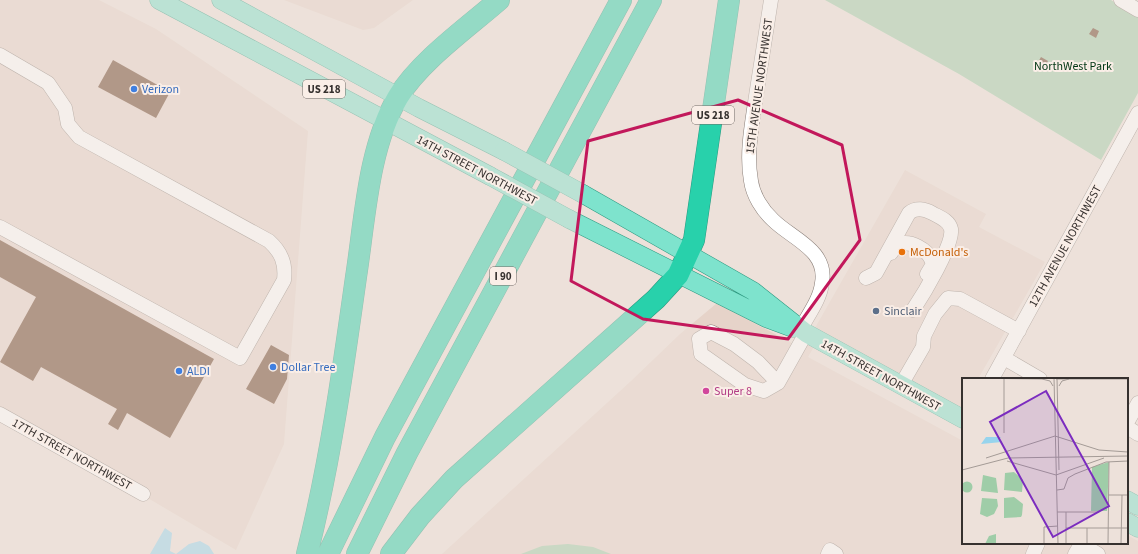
<svg xmlns="http://www.w3.org/2000/svg" width="1138" height="554" font-family="'Source Sans 3',sans-serif">
	<rect width="100%" height="100%" fill="#ede1da"/>
	<path fill="#e6d3c9" d="M0,0H99L156,29L308,131L284,444L236,550L0,411Z
		M284,0H413L374,28L363,30Z
		M905,170L986,214L979,227L1045,262L978,379H963V404L961,408L822,333L808,357L963,441V543H1127V535L1138,541V554H442L631,381L680,334L717,303L803,349Z"/>
	<path fill="#9fcda8" d="M825,0H1111L1138,17V93L1101,160L959,74Z
		M568,544L593,547L611,554H521L542,546Z"/>
	<path fill="#97d4ed" d="M165,528L172,533L170,551L176,554L189,544L200,541L209,546L214,554H150Z"/>
	<path fill="#693e24" d="M1093,28L1099,31L1096,38L1089,34Z
		M1041,57L1048,61L1044,68L1037,64Z
		M113,60L170,92L156,118L98,87Z
		M0,240L214,359L170,438L127,413L118,430L108,424L117,409L41,367L33,381L0,362L36,297L0,277Z
		M271,345L289,355L287,379L274,404L246,389Z"/>
	<g fill="none" stroke-linecap="round" stroke-linejoin="round">
		<defs>
			<path id="minor" d="M771,0C766,32 761,64 756,96C752,124 746,153 751,181C753,195 762,210 773,220C792,239 828,250 822,283C820,300 808,315 800,330
				M1121,0L1138,10
				M0,55L48,83L65,108L68,124L79,137L269,241C281,252 286,263 284,280L240,358L0,227
				M891,253L896,245C910,239 929,249 933,264L927,274
				M866,278L876,273L909,213C916,207 925,209 932,213C939,217 949,220 951,229C954,244 923,295 913,310
				M1004,358L1040,379
				M992,379L1138,113
				M778,383L758,362L734,344L711,332L699,339L701,354L745,385L764,391L778,383L806,333
				M901,385L923,347L924,336L935,314L948,298L960,299L1019,331
				M0,414L143,494
				M1127,423L1138,403
				M1127,427L1138,434
				M828,554L830,550L836,554
				M1033,554L1038,543
				M1075,554L1081,544L1098,554"/>
			<path id="major" d="M159,0L490,176
				M221,0L419,108L504,151
				M583,194L753,291L806,333L963,419
				M569,219L766,318L793,328
				M1127,500L1138,506
				M1127,522L1138,528"/>
			<path id="highway" d="M307,554C330,463 343,370 356,277C365,219 368,148 398,97C420,61 467,28 499,0
				M328,554L385,437L621,0
				M357,554L407,453L651,0
				M391,554L420,516L454,479L656,299L678,275L694,240L729,0"/>
		</defs>
		<use href="#minor" stroke="#887d77" stroke-width="15"/>
		<use href="#major" stroke="#2d9980" stroke-width="19"/>
		<use href="#highway" stroke="#2d9980" stroke-width="22"/>
		<use href="#minor" stroke="#fff" stroke-width="14"/>
		<use href="#major" stroke="#7ee3cd" stroke-width="18"/>
		<use href="#highway" stroke="#28d1ab" stroke-width="21"/>
		<defs>
			<path id="major-bridge" d="M504,151L583,194
				M490,176L569,219"/>
		</defs>
		<use href="#major-bridge" stroke="#2d9980" stroke-width="19" stroke-linecap="butt"/>
		<use href="#major-bridge" stroke="#7ee3cd" stroke-width="18"/>
	</g>
	<path d="M0 0H1138V554H0ZM738,100L842,145L860,240L788,339L643,319L571,281L588,141Z" fill="#ede1da" fill-opacity=".55" fill-rule="evenodd"/>
	<path fill="none" stroke="#c2185b" stroke-width="3" stroke-linejoin="round" d="M738,100L842,145L860,240L788,339L643,319L571,281L588,141Z"/>
	<g fill="#3f7fe0" stroke="#faeee7" stroke-width="1.5">
		<circle cx="134" cy="89" r="4"/>
		<circle cx="273" cy="367" r="4"/>
		<circle cx="179" cy="371" r="4"/>
	</g>
	<circle fill="#e8710a" stroke="#faeee7" stroke-width="1.5" cx="902" cy="252" r="4"/>
	<circle fill="#5c6f8a" stroke="#faeee7" stroke-width="1.5" cx="876" cy="311" r="4"/>
	<circle fill="#d1479c" stroke="#faeee7" stroke-width="1.5" cx="706" cy="391" r="4"/>
	<g text-anchor="middle" stroke-width="4" stroke-linejoin="round" paint-order="stroke">
		<g fill="#faeee7" stroke="#716a66" stroke-width="1">
			<rect x="303" y="80" width="42" height="18" rx="3"/>
			<rect x="692" y="106" width="42" height="18" rx="3"/>
			<rect x="490" y="267" width="26" height="18" rx="3"/>
		</g>
		<g font-size="11" font-weight="bold" fill="#36312f">
			<text x="324" y="93">US 218</text>
			<text x="713" y="119">US 218</text>
			<text x="503" y="280">I 90</text>
		</g>
		<g font-size="12" fill="#003613" stroke="#faeee7">
			<text x="1073" y="70">NorthWest Park</text>
		</g>
		<g font-size="12" fill="#36312f" stroke="#faeee7">
			<text transform="translate(759 86) rotate(-82)" y="4">15TH AVENUE NORTHWEST</text>
			<text transform="translate(477 170) rotate(28)" y="4">14TH STREET NORTHWEST</text>
			<text transform="translate(1065 246) rotate(-61)" y="4">12TH AVENUE NORTHWEST</text>
			<text transform="translate(881 375) rotate(29)" y="4">14TH STREET NORTHWEST</text>
			<text transform="translate(72 454) rotate(29)" y="4">17TH STREET NORTHWEST</text>
		</g>
		<g font-size="12" fill="#366cbe" stroke="#faeee7" text-anchor="start">
			<text x="142" y="93">Verizon</text>
			<text x="281" y="371">Dollar Tree</text>
			<text x="187" y="375">ALDI</text>
		</g>
		<g font-size="12" fill="#c56008" stroke="#faeee7" text-anchor="start">
			<text x="910" y="256">McDonald's</text>
		</g>
		<g font-size="12" fill="#4e5e75" stroke="#faeee7" text-anchor="start">
			<text x="884" y="315">Sinclair</text>
		</g>
		<g font-size="12" fill="#b23c85" stroke="#faeee7" text-anchor="start">
			<text x="714" y="395">Super 8</text>
		</g>
	</g>
	<g transform="translate(962 378)">
		<rect width="166" height="166" fill="#ede1da"/>
		<path d="M147,84L145,133H129L130,89ZM52,94L61,102L60,114L42,112L43,95ZM21,97L34,100L36,115L19,113ZM-0.5 109a5.5 5.5 0 1 1 11 0a5.5 5.5 0 1 1-11 0ZM52,119L61,126L60,137L59,139L42,140V120ZM20,120L35,121L36,128L32,136L25,139L18,136ZM34,156V166H23L27,158Z" fill="#9fcda8"/>
		<path d="M24,59H39L37,61L40,64L19,66Z" fill="#97d4ed"/>
		<path fill="none" stroke="#a49b96" stroke-width="1" d="M0,0L80,1M42,0V55M92,0L96,166M95,0L97,92M80,1L88,3L91,8M94,1H166M97,8L100,3L107,1M24,80L93,58L137,72L166,74M45,83L94,97L142,80M0,92L46,80L166,78M95,112L102,111L106,100L113,96L144,84L166,83M146,117H166M95,134H137M104,134V166M104,150H166M82,166V149L96,148M125,166V150M146,166L147,84M159,166L160,117"/>
		<path fill="#7b2cbf" fill-opacity="0.15" stroke="#7b2cbf" stroke-width="2" d="M84,13L147,128L91,159L28,44Z"/>
		<rect width="166" height="166" fill="none" stroke="#36312f" stroke-width="2"/>
	</g>
</svg>
